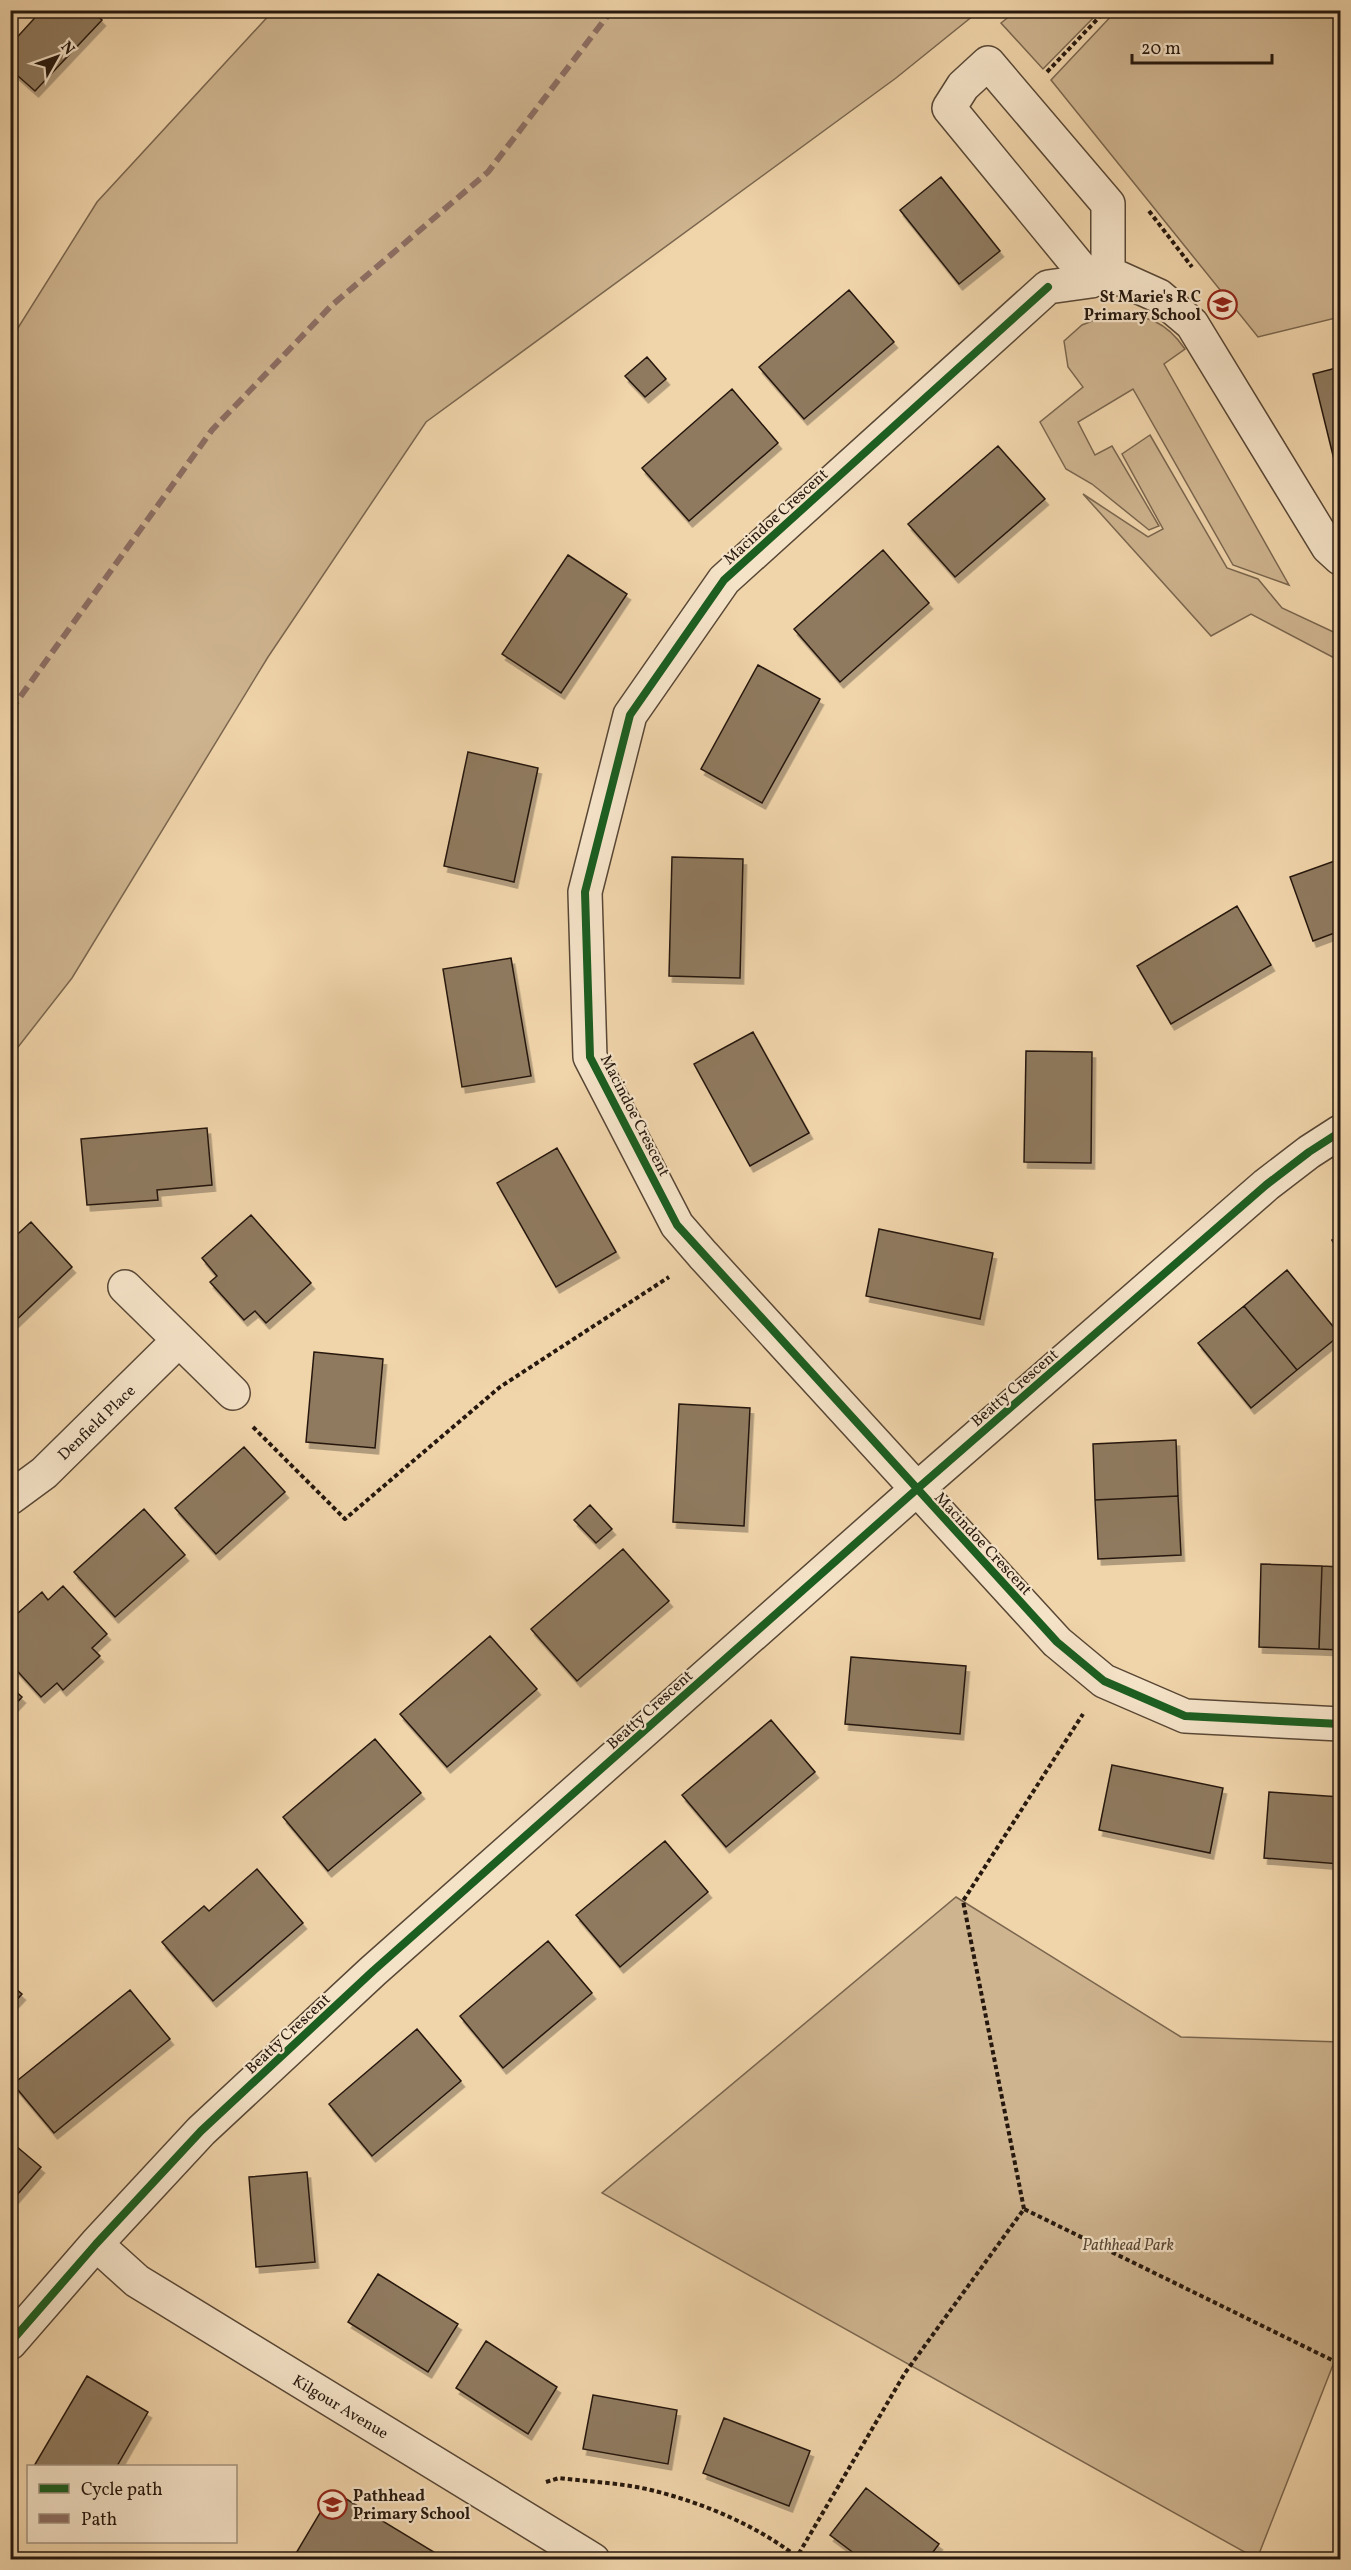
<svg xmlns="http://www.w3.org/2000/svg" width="1351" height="2570" font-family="Vollkorn,serif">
	<defs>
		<filter id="shadow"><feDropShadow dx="3.5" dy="6" stdDeviation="0" flood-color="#0004"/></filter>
	</defs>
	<rect width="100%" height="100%" fill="#f0d4aa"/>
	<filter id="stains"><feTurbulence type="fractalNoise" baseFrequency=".00333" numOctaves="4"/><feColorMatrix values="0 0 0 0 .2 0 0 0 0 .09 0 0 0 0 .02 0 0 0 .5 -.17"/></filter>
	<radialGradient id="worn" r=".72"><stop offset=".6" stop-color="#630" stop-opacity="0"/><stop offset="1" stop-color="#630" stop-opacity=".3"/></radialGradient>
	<path fill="#ceb48f" stroke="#7a664e" stroke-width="1.5" d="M273,11H979L896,78L426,422L268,657L72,978L11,1056V339L97,202Z
		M1016,11V10L1100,11L1043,69L1001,23Z
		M1116,11H1340V317L1258,337L1051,80Z
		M1115,312C1148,317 1165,320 1185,349L1164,364L1289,585L1233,565L1133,389L1078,422L1095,455L1112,446L1159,526L1149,530L1092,484L1066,469L1040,422L1083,387L1068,367L1064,341L1082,325Z
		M1150,435L1227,568L1258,579L1282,608L1340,635V661L1251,614L1211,636L1083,494L1148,537L1163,529L1122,454Z
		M956,1897L1181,2037L1340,2042V2347L1257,2559L602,2193Z"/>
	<path fill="#8f7a5f" stroke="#26180e" stroke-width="1.5" filter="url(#shadow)" d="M42,10H92L102,20L35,91L10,69V45Z
		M941,177L1000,251L959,284L900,210Z
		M849,290L894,342L804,419L759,367Z
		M647,357L666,379L645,397L625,376Z
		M1340,367V484L1313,374Z
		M732,389L778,443L689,521L642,468Z
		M998,446L1045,499L955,577L908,524Z
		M883,550L929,603L840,682L794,629Z
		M568,555L627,594L561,693L502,654Z
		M758,665L820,699L762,803L701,769Z
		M468,752L538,768L514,882L444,866Z
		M672,857L743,859L740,978L669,976Z
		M1340,859V931L1313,941L1290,877Z
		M1237,906L1271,965L1171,1024L1137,966Z
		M511,958L531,1076L462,1087L443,969Z
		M753,1032L809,1133L750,1166L694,1064Z
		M1026,1051L1092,1052L1091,1163L1024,1162Z
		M207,1128L212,1185L157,1190L158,1200L87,1205L81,1139Z
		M557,1148L616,1252L556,1287L497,1183Z
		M251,1215L311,1283L266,1323L255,1311L244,1320L210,1282L217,1276L202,1258Z
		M31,1222L72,1267L10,1326V1241Z
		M879,1229L993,1253L980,1319L866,1296Z
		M1340,1235V1256L1332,1240Z
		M1287,1270L1340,1335L1297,1370L1244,1306Z
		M1244,1306L1297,1370L1251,1408L1198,1343Z
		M314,1352L383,1359L375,1448L306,1442Z
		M679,1404L750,1408L744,1526L673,1522Z
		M1176,1440L1178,1496L1095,1500L1093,1444Z
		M244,1447L285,1492L216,1554L175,1508Z
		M1178,1496L1181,1555L1098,1559L1095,1500Z
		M590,1505L612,1529L596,1543L574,1520Z
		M144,1509L185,1555L115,1617L74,1572Z
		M623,1549L669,1601L577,1681L531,1629Z
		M1261,1564L1322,1566L1319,1649L1259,1647Z
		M1322,1566L1340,1567V1650L1319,1649Z
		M63,1586L107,1634L92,1648L100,1656L63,1690L57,1683L41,1697L10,1663V1620L42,1592L48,1600Z
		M490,1636L537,1689L447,1767L400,1714Z
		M851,1657L966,1666L960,1734L845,1724Z
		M10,1686L22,1697L10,1710Z
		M771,1720L815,1772L726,1847L682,1795Z
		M375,1739L421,1793L328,1871L283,1817Z
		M1112,1765L1223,1788L1210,1853L1099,1830Z
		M1269,1792L1340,1797V1864L1264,1858Z
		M665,1841L708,1892L620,1967L576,1915Z
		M257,1869L303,1923L213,2001L162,1942L204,1906L209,1911Z
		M548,1941L592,1993L503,2068L460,2016Z
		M10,1984L22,1994L10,2007Z
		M130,1990L170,2039L54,2133L13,2084Z
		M417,2029L461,2081L372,2156L329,2104Z
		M10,2141L41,2167L10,2203Z
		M307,2172L315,2262L256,2267L249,2177Z
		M378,2274L458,2324L428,2372L348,2322Z
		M486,2341L557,2387L528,2434L456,2388Z
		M87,2376L148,2412L117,2466H34Z
		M593,2395L677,2410L668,2464L583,2449Z
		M724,2418L810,2451L789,2506L703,2473Z
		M866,2488L939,2544L927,2560H863L830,2535Z
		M333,2491L447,2560H292Z"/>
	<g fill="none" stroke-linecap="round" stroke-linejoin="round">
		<defs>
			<path id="minor" d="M1091,281L949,108L963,86L988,63L1108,204V273
				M1340,558L1328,547L1192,324L1159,296L1108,273L1091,281L1048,287L724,580L630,715L585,892L590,1057L677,1225L703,1255L1057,1642L1104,1681L1185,1716L1340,1724
				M125,1287L233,1393
				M10,1498L44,1473L178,1341
				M96,2244L137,2281L593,2560
				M10,2343L96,2244L201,2131L373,1971L917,1489L1266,1185L1309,1152L1340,1132"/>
		</defs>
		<use href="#minor" stroke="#584735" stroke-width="36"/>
		<path stroke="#26180e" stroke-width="4" stroke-dasharray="4.5 3" stroke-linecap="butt" d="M1047,72L1106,10
			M1149,211L1192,267
			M253,1427L345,1519L500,1387L669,1277
			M1024,2209L963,1901L1083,1714
			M546,2482L559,2478C591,2482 624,2483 655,2491C706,2504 760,2527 801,2560
			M795,2560L905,2373L1024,2209L1340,2364"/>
		<use href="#minor" stroke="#f5e3c8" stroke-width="33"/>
		<path stroke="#8d6e63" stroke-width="6" stroke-dasharray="12 6" stroke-linecap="butt" d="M10,711L212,430L331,306L488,172L612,10"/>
		<defs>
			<path id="cycleway" d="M1048,287L724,580L630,715L585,892L590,1057L677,1225L1057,1642L1104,1681L1185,1716L1340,1724
				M10,2343L96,2244L201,2131L373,1971L917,1489L1266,1185L1309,1152L1340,1132"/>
		</defs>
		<use href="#cycleway" stroke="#f5e3c8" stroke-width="11"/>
		<use href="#cycleway" stroke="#1b5e20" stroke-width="8"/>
	</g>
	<defs>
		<symbol id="school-ring" viewBox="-11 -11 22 22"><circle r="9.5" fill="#f5e3c8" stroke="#8f2418" stroke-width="1.5"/><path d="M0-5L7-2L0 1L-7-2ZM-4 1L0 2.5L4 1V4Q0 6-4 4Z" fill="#8f2418"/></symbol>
	</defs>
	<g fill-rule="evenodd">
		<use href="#school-ring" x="1206" y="288" width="33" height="33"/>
		<use href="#school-ring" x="316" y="2488" width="33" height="33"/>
	</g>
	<g text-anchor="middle" stroke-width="4.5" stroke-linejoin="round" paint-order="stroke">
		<g font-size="16" font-weight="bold" fill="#26180e" stroke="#f5e3c8" text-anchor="end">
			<text x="1201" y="302">St Marie's R C<tspan x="1201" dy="18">Primary School</tspan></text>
			<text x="353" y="2501" text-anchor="start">Pathhead<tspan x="353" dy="18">Primary School</tspan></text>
		</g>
		<g font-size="16" fill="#26180e" stroke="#f5e3c8">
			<text transform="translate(775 516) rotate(-42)" y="6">Macindoe Crescent</text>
			<text transform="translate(636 1115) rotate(63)" y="6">Macindoe Crescent</text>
			<text transform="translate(1014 1387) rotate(-41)" y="6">Beatty Crescent</text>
			<text transform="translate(96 1422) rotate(-44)" y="6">Denfield Place</text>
			<text transform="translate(984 1543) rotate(47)" y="6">Macindoe Crescent</text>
			<text transform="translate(649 1709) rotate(-42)" y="6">Beatty Crescent</text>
			<text transform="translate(287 2033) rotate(-43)" y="6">Beatty Crescent</text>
			<text transform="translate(341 2406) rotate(31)" y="6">Kilgour Avenue</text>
		</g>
		<g font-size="16" font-style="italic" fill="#584735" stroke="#f5e3c8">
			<text x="1128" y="2250">Pathhead Park</text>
		</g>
	</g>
	<rect width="1351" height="2570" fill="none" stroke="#f0d4aa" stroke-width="36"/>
	<rect x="12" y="12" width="1327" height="2546" fill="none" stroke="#26180e" stroke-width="3"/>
	<rect x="18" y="18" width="1315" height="2534" fill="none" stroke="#26180e" stroke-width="1.5"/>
	<rect x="27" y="2465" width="210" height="78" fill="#f5e3c8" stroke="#a2927e" stroke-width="1.5"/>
	<rect x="39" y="2484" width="30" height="9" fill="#1b5e20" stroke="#a2927e" stroke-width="1.5"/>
	<text x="81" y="2495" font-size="18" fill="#26180e">Cycle path</text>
	<rect x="39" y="2514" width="30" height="9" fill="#8d6e63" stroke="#a2927e" stroke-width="1.5"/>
	<text x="81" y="2525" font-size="18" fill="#26180e">Path</text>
	<g transform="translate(57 57) rotate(50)" stroke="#f5e3c8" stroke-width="4.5" paint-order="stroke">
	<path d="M0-4.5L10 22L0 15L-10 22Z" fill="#26180e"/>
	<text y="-9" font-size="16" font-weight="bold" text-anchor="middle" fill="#26180e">N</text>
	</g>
	<path d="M1132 54v9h140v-9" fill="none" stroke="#26180e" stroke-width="3"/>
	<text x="1141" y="54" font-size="18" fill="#26180e" stroke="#f5e3c8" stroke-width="4.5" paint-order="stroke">20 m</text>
	<rect width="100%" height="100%" filter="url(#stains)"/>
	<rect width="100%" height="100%" fill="url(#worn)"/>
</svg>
